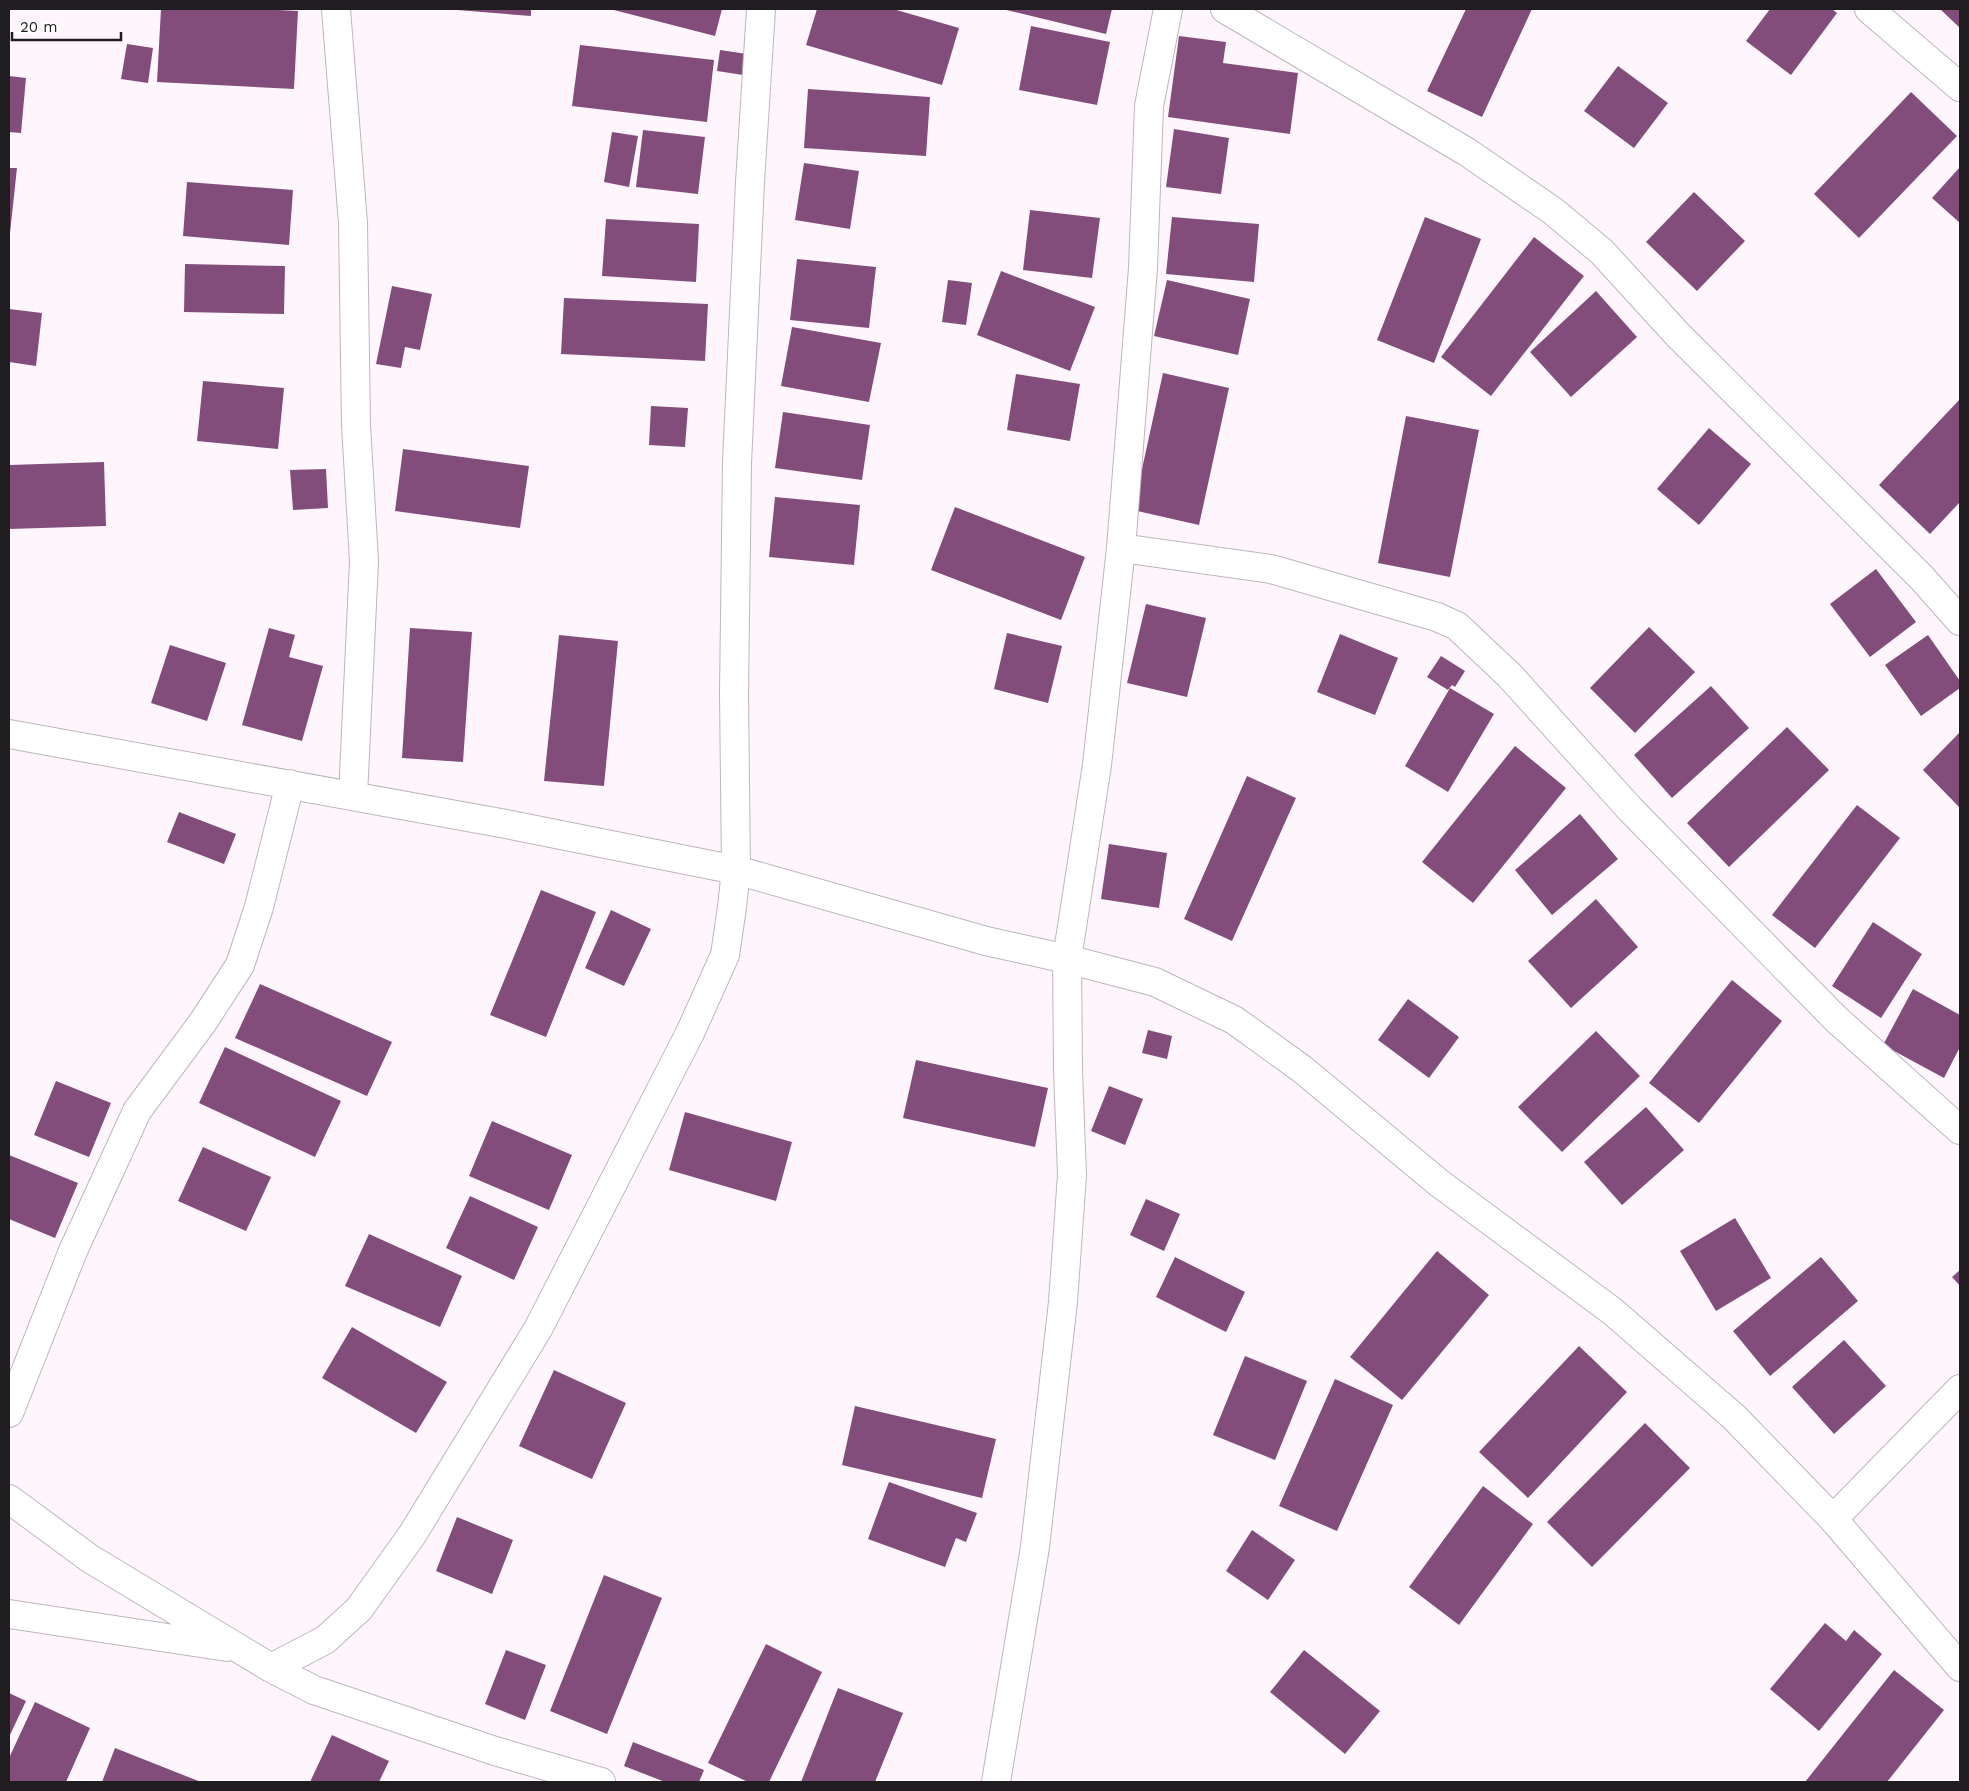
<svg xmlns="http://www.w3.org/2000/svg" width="1969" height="1791" font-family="'Work Sans',sans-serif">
	<rect width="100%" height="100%" fill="#fef6fc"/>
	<path fill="#834d7b" d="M161,9H259L298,11L294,89L157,82Z
		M457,9H531V16L457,10Z
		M610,9H722L715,36Z
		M817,9H893L959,28L942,85L806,45Z
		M1002,9H1112L1106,34Z
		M1466,9H1532L1482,117L1427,91Z
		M1770,9H1832L1837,13L1791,75L1746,41Z
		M1942,9H1960V28L1941,10Z
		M1031,26L1110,42L1097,105L1019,90Z
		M1179,36L1226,42L1223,63L1298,73L1290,134L1168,117Z
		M127,44L153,48L148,83L121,79Z
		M580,45L714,60L707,122L572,106Z
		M720,50L747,54L743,75L717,71Z
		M1618,66L1668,103L1634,148L1584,111Z
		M9,76L26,78L21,133L9,132Z
		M808,89L930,97L926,156L804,148Z
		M1911,92L1957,136L1859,238L1814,194Z
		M1174,129L1229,138L1221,194L1166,187Z
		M643,130L705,137L698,194L636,187Z
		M612,132L638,136L629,187L604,182Z
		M804,163L859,171L850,229L795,220Z
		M1960,167V223L1932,198Z
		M9,168H17L10,233H9Z
		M187,182L293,190L289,245L183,236Z
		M1694,192L1745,241L1697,291L1646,242Z
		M1030,210L1100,218L1092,278L1023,270Z
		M1172,217L1259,224L1254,282L1166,274Z
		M1425,217L1481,239L1434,363L1377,340Z
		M606,219L699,224L696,282L602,276Z
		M1534,237L1584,276L1491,396L1441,357Z
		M797,259L876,267L869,328L790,320Z
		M185,264L285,266L284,314L184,312Z
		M1001,271L1095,307L1070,371L977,335Z
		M948,280L972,283L966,325L942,322Z
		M1167,280L1250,299L1238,355L1154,336Z
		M392,286L432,294L420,350L405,347L401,368L376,364Z
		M1596,291L1637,337L1571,397L1530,352Z
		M564,298L708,304L705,361L561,354Z
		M9,309L42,313L36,366L9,362Z
		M792,327L881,343L869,402L781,386Z
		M1163,373L1229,388L1199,525L1133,510Z
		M1016,374L1080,384L1070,441L1007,430Z
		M203,381L284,388L278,449L197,441Z
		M1960,399V502L1930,534L1879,485Z
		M651,406L688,408L685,447L649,445Z
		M783,412L870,425L862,480L775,468Z
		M1406,416L1479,430L1450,577L1378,563Z
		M1709,428L1751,464L1699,525L1657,489Z
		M403,449L529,466L520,528L395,511Z
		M104,462L106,526L9,529V465Z
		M326,469L328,508L293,510L290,470Z
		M775,497L860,505L854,565L769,557Z
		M955,507L1085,557L1061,620L931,570Z
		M1876,569L1916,622L1870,657L1830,604Z
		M1146,604L1206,618L1187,697L1127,683Z
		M1649,627L1695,672L1635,733L1590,688Z
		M269,628L295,635L289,657L323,666L302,741L242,725Z
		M410,628L472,632L463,762L402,758Z
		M1007,633L1062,646L1048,703L994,689Z
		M1340,634L1398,658L1375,715L1317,692Z
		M559,635L618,641L604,786L544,781Z
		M1928,635L1960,681V688L1921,716L1885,665Z
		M170,645L226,663L207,721L151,703Z
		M1441,656L1465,671L1455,687L1452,685L1448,690L1427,677Z
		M1711,686L1749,728L1672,798L1634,755Z
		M1450,688L1494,714L1448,792L1405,766Z
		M1787,727L1829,770L1729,867L1687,823Z
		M1960,732V808L1923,770Z
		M1515,746L1566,788L1473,903L1422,862Z
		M1247,776L1296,798L1232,941L1184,919Z
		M1857,805L1900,838L1815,948L1772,915Z
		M179,812L236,834L224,864L167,842Z
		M1580,814L1618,859L1552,915L1515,870Z
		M1109,844L1167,853L1159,908L1101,899Z
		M541,890L596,912L546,1037L490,1015Z
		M1596,899L1638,947L1571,1008L1528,961Z
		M611,910L651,929L624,986L585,968Z
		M1873,922L1922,954L1881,1018L1832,986Z
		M1732,980L1782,1021L1699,1123L1649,1083Z
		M260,984L392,1042L367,1096L235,1038Z
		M1913,989L1960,1015V1047L1944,1078L1883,1045Z
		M1408,999L1459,1037L1429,1078L1378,1040Z
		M1148,1030L1172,1036L1167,1059L1142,1053Z
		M1596,1031L1640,1076L1562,1152L1518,1107Z
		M225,1047L341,1101L315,1157L199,1103Z
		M916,1060L1048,1088L1035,1147L903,1118Z
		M56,1081L111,1103L89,1157L34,1135Z
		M1109,1086L1143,1099L1125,1145L1091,1131Z
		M1646,1107L1684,1150L1622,1205L1584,1162Z
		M685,1112L792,1142L776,1201L669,1170Z
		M492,1121L572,1155L549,1210L469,1176Z
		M203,1147L271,1177L246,1231L178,1201Z
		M9,1155L78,1183L55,1238L9,1219Z
		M470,1196L538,1227L514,1280L446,1248Z
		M1146,1199L1180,1214L1164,1251L1130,1235Z
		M1735,1218L1771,1278L1716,1311L1680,1251Z
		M369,1234L462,1276L440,1327L345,1286Z
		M1437,1251L1489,1295L1402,1400L1350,1357Z
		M1175,1257L1245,1292L1226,1332L1156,1297Z
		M1821,1257L1858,1301L1770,1376L1733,1331Z
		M1960,1270V1286L1952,1277Z
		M352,1327L447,1382L416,1433L322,1378Z
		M1844,1340L1886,1386L1834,1434L1792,1387Z
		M1579,1346L1627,1392L1528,1498L1479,1452Z
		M1245,1356L1307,1381L1275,1460L1213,1435Z
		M554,1370L626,1403L592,1479L519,1446Z
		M1335,1379L1393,1405L1337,1531L1279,1506Z
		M855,1406L996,1439L982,1498L842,1465Z
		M1645,1423L1690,1468L1592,1567L1547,1522Z
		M889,1482L977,1513L966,1542L956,1538L945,1567L868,1539Z
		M1483,1486L1533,1524L1459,1625L1409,1587Z
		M457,1517L513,1540L492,1594L436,1571Z
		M1252,1530L1295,1560L1268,1600L1226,1571Z
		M604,1575L662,1598L607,1734L550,1711Z
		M1825,1623L1846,1641L1854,1630L1882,1654L1819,1731L1770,1689Z
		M766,1644L822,1672L769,1782H748L708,1763Z
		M506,1650L546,1665L525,1720L485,1704Z
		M1304,1650L1380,1711L1345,1754L1270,1692Z
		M1894,1670L1944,1710L1887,1782H1805Z
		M838,1688L903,1713L875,1782H801Z
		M9,1693L26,1701L9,1737Z
		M35,1702L90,1728L66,1782H9V1758Z
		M332,1735L389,1761L379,1782H310Z
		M633,1742L704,1770L699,1782H665L624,1766Z
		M115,1748L201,1782H102Z"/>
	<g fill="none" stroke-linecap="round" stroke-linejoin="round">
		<defs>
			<path id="minor" d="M336,9L353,223L356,425L364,561L353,796
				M1225,9L1467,152L1553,211L1602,252L1678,335L1922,578L1960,621
				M1869,9L1960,87
				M1121,548L1271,569L1437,617L1457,626L1510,676L1630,809L1836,1019L1960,1130
				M9,734L506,824L736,870L986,941L1067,959L1155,982L1234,1020L1302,1069L1439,1183L1612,1311L1734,1417L1833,1519L1960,1667
				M9,1413L73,1251L137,1111L203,1022L240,965L259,907L290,784
				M9,1499L89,1558L271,1668L314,1690L495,1751L601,1782
				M1833,1519L1960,1389
				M9,1614L227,1647
				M271,1668L325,1640L359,1609L412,1535L538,1329L690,1033L725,955L732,907L736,870L734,694L737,463L750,182L761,9
				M996,1782L1035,1547L1063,1302L1072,1175L1068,1070L1067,959L1097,765L1121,548L1143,268L1149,106L1168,9"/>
		</defs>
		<use href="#minor" stroke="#bdb6bb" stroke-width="30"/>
		<use href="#minor" stroke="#fff" stroke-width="28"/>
	</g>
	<rect width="1969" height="1791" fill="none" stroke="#1f1d1f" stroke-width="20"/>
	<path d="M12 32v8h109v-8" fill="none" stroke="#1f1d1f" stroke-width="2.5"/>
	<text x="20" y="32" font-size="15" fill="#1f1d1f" stroke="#ffffff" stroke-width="4" paint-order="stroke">20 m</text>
</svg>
